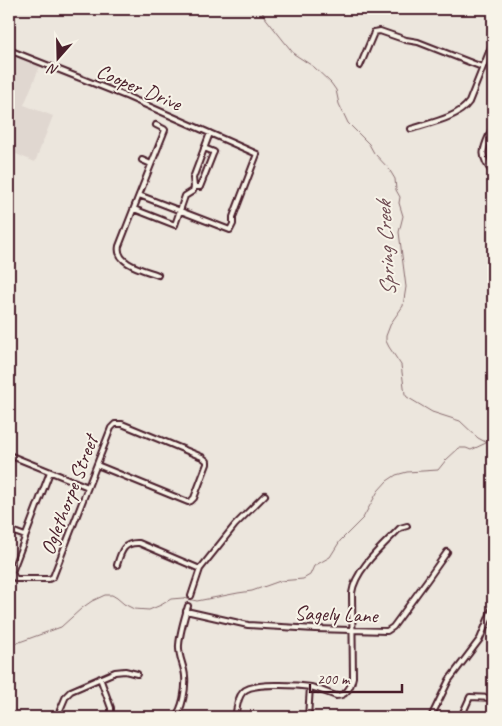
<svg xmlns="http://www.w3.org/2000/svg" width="502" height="726" font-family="Caveat,sans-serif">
	<rect width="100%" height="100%" fill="#ece6dd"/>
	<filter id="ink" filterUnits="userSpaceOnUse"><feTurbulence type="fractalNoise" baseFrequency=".02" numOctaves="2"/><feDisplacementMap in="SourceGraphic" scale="10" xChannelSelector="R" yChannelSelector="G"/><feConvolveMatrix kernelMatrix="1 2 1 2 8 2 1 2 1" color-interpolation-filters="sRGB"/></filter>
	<g filter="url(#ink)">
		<path fill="#e0d7d0" d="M9,54L40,66L24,105L53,116L35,162L9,151Z"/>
		<path fill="#d5c9c2" stroke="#907476" d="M493,126V173L487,166L484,148Z"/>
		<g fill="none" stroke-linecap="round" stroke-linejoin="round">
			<path stroke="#896c6f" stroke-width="1" d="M261,9L264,16L294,54L314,67L331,83L336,90L339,104L348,123L369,144L374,153L389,169L395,179L396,190L400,197L399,203L403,216L399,232L406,287L403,306L391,323L386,336V341L389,347L401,365L405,394L407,397L432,412L460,421L478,438L493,446
				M9,640L14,644L61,627L82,608L92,601L105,595H112L117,598L124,604L134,609L149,610L161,605L171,599L183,598L197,601L238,593L252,591L280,581L303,579L310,575L314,566L330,557L340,541L363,518L378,491L387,481L396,475L407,472L438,470L446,460L459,448H466L471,450L486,443"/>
			<path stroke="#ccbeb9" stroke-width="4" stroke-dasharray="4 2" stroke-linecap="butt" d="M188,606L191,596"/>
			<defs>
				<path id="minor" d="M491,9L493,10
					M9,50L128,97L257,154L233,217V224L230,230L139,195L165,130L164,129L156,125
					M360,66L373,35L374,32L380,31L406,40L418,42L482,67
					M493,126C484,148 477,153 493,173
					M411,129C429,123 458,118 469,102L491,47L493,43
					M142,160L151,164
					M194,187H200L213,154L214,152L204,148
					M139,195L119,246C115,264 145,270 158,275
					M134,209L175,225L185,196L193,191L194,187L193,178L210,133
					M9,455L88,487
					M50,472L12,572L14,577L16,579H49L53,577L111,428L115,424H122L202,457L207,461V464L194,498L191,501L188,502L97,465
					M9,530L25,536
					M117,565C121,552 123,542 139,543L200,569
					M191,596L200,569L235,525L265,495
					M186,611L248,625L315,629L387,631L393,627L428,579L447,552
					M100,678L111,708V717
					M9,714V713
					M57,717L66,696L71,691L115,672L125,671L137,674
					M174,717C183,711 186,687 185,676C184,665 178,656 179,645C180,632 184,619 188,606
					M235,717C237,709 237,698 243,692C251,682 298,685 311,687C319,689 328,693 336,696C347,696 351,687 353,677L352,593C355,569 384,545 400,528L407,526
					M308,717L310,687
					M431,717L449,680L480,639L493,607
					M461,717L470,697L493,698"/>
			</defs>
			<use href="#minor" stroke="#4a1f2b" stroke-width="8"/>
			<use href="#minor" stroke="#f7f3e8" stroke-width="4"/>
		</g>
	</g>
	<g text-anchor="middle" stroke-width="4" stroke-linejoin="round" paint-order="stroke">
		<g font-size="21" fill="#4a1f2b" stroke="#f7f3e8">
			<text transform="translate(139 87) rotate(23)" y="7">Cooper Drive</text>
			<text transform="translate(69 495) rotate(-69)" y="7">Oglethorpe Street</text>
			<text transform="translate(336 614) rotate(2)" y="7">Sagely Lane</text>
		</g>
		<g font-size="22" font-style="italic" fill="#6f4c53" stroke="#f7f3e8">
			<text transform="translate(385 249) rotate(-93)" y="8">Spring Creek</text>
		</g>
	</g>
	<rect width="502" height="726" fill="none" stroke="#f7f3e8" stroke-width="30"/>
	<rect x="15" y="15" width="472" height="696" fill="none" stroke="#4a1f2b" stroke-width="2" filter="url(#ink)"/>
	<g transform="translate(58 58) rotate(200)" stroke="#f7f3e8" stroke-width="4" paint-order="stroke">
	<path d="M0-4L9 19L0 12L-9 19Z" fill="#4a1f2b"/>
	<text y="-8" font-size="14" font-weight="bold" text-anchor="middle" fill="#4a1f2b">N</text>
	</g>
	<path d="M310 684v8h92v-8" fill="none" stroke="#4a1f2b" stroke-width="2.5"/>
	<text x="317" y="684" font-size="15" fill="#4a1f2b" stroke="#f7f3e8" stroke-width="4" paint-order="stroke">200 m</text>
</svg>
